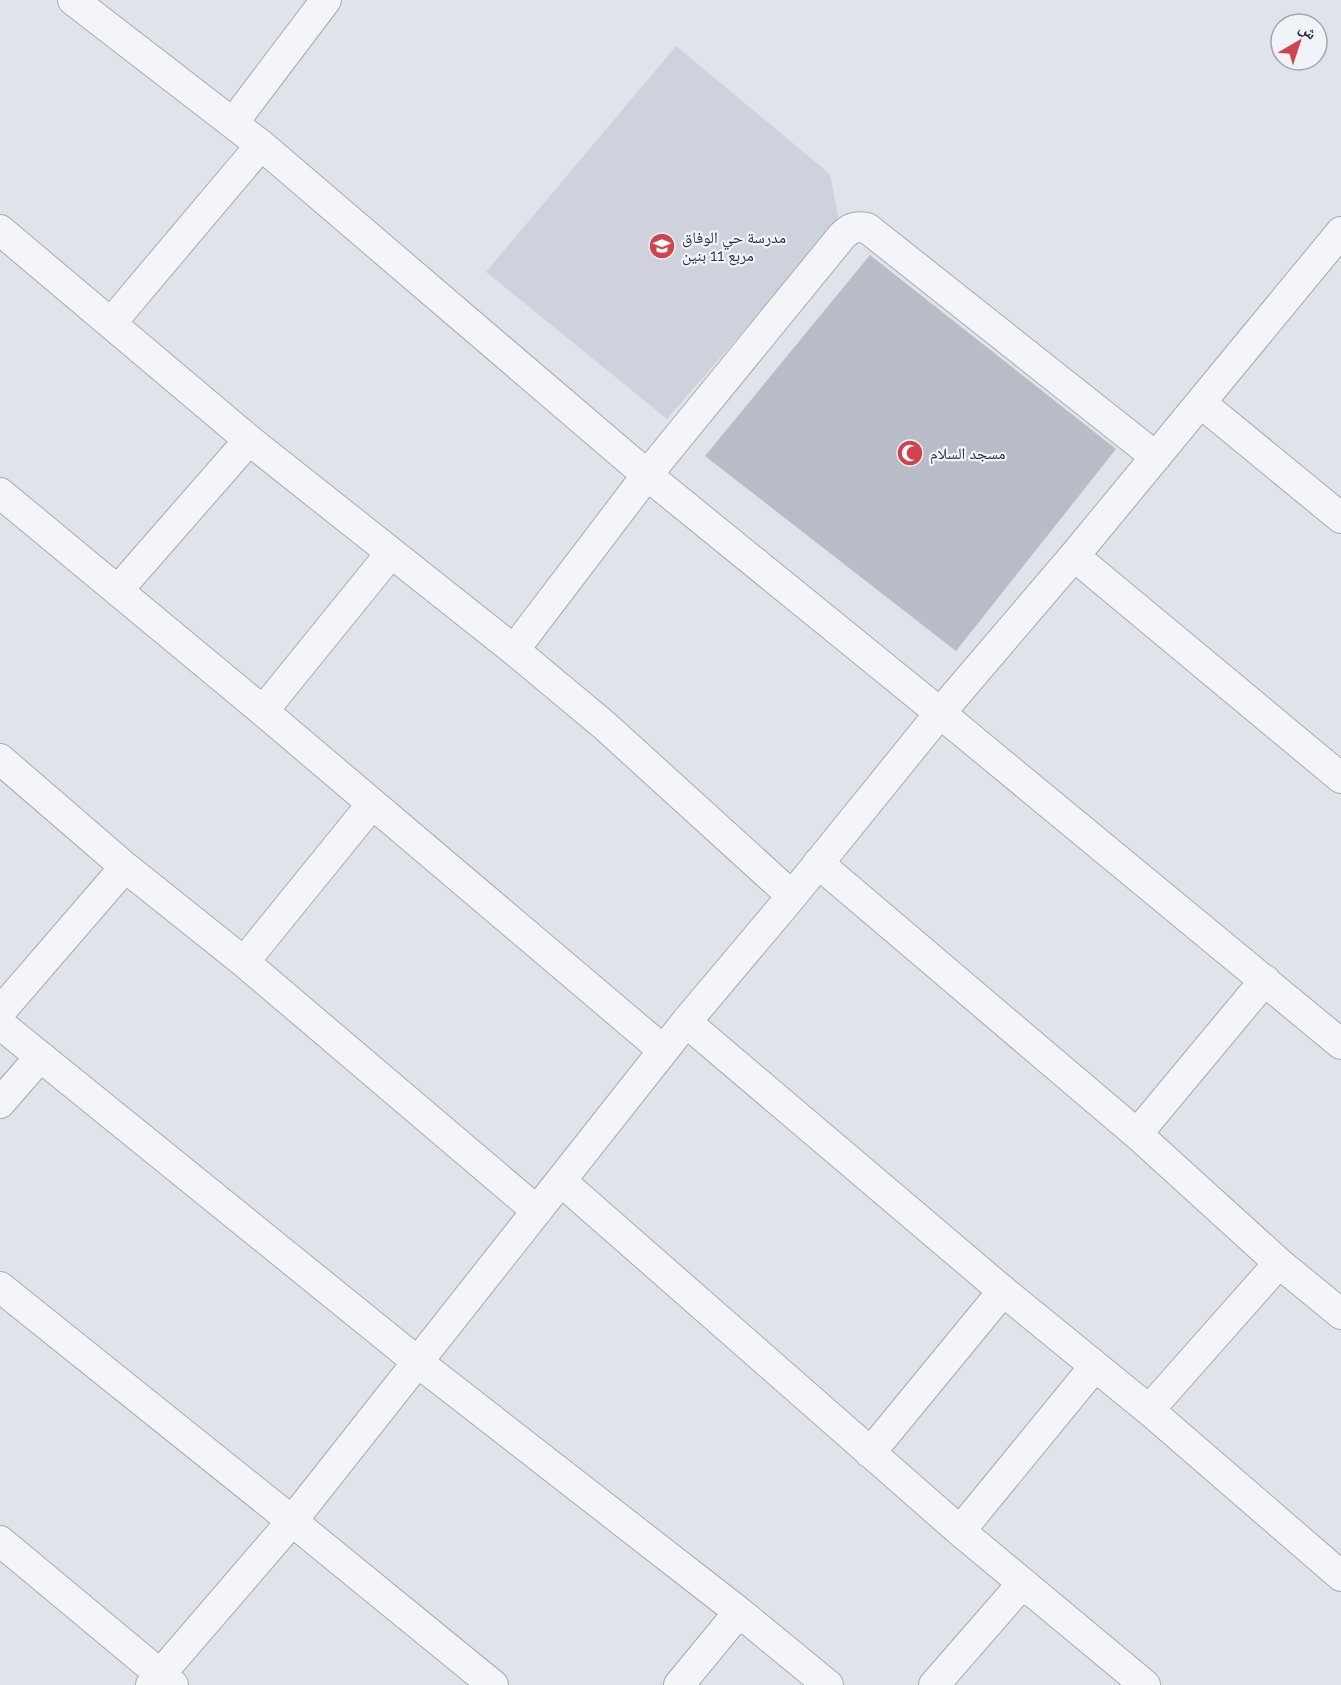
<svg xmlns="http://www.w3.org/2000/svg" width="1341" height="1685" font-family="Raleway,'Noto Naskh Arabic',sans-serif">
	<rect width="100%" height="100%" fill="#e1e3ea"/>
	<path fill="#cfd2dc" d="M676,46L830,174L839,221L667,419L486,272Z"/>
	<path fill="#b8bcc7" d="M870,255L1116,449L956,651L705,456Z"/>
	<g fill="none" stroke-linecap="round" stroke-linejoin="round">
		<defs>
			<path id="minor" d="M73,0L261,145L647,475L940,713L1341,1044
				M233,123L326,0
				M0,230L249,440L514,650L604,725L792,896
				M111,323L261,145
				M1201,403L1341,518
				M0,493L263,711L663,1050
				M1074,556L1341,778
				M118,590L249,440
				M514,650L647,475L842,236C850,228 855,226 867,228L1156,457
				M263,711L391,553
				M0,759L125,867L244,962L537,1211
				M818,863L1137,1134L1279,1263L1341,1314
				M244,962L372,804
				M0,1012L125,867
				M686,1022L1003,1291L1149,1410L1341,1576
				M0,1024L419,1363L739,1612L828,1685
				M0,1103L40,1057
				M1137,1134L1265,980
				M561,1181L960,1531L1145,1685
				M0,1287L292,1521L493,1685
				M1149,1410L1279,1263
				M870,1453L1003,1291
				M960,1531L1095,1366
				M0,1541L173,1685
				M151,1685L292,1521L686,1022L792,896L940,713L1074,556L1341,232
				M679,1685L739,1612
				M934,1685L1022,1584"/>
		</defs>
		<use href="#minor" stroke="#a6aab4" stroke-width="32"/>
		<use href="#minor" stroke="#f3f5f8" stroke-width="30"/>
	</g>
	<defs>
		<symbol id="school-disc" viewBox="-11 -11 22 22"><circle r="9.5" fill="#d1444e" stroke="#f0f3f7"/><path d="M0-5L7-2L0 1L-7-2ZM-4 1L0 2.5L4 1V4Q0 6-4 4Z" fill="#fff"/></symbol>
		<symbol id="mosque-disc" viewBox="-11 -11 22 22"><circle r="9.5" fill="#d1444e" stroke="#f0f3f7"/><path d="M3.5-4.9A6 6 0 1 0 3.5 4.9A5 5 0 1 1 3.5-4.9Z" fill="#fff"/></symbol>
	</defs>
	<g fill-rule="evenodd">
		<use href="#school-disc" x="647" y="231" width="30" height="30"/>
		<use href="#mosque-disc" x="895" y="438" width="30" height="30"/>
	</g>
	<g text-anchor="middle" stroke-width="4.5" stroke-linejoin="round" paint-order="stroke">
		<g font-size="16" fill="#293042" stroke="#f0f3f7" text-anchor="start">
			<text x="682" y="243">مدرسة حي الوفاق<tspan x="682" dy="18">مربع 11 بنين</tspan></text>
			<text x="930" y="459">مسجد السلام</text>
		</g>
	</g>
	<g transform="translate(1299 42) rotate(39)"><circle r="28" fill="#f0f3f7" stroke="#a0a5af" stroke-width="1.5"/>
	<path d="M0-4.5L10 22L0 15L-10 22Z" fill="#d1444e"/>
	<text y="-9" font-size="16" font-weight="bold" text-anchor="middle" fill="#293042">ش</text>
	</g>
</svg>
